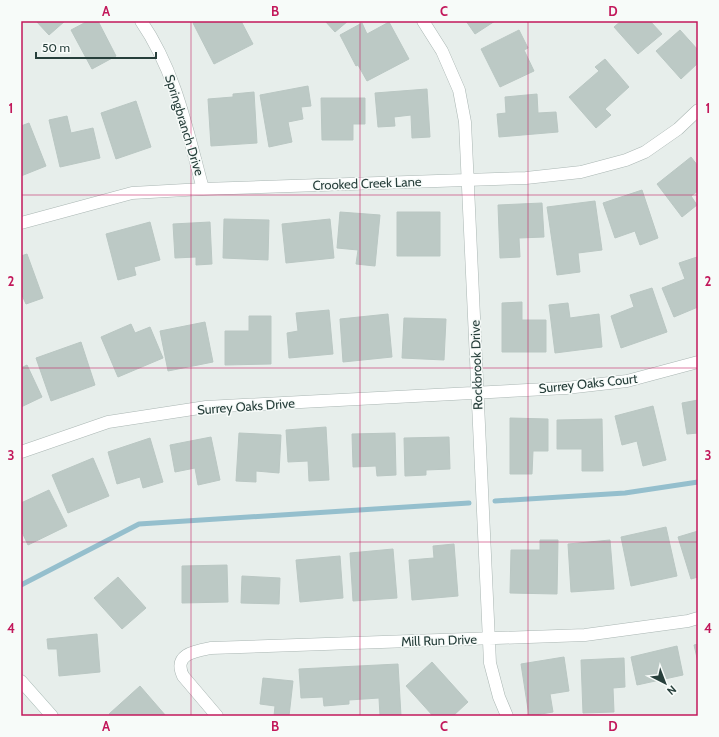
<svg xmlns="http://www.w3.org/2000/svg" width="719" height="737" font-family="Cabin,sans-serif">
	<rect width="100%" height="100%" fill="#e7eeeb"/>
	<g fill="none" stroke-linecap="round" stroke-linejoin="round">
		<path stroke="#95bfcd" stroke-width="5" d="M495,501L625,493L698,482
			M21,585L139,524L469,503"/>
	</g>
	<path fill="#bcc9c5" stroke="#bac7c3" d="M36,21H65L49,35Z
		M88,21H98L116,56L92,69L71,30Z
		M197,21H241L253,44L214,64L193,23Z
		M325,21H348L335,32Z
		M466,21H495L475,34Z
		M621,21H650L662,34L638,54L614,27Z
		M389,22L409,59L367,81L358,65L356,66L340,35L362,23L367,34Z
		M519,30L528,48L524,50L534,71L500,87L481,49Z
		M680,30L698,50V63L681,79L656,51Z
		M605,59L629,87L605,109L611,115L596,128L569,97L599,71L595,67Z
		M308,86L311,106L301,107L303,119L288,122L292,142L269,147L260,95Z
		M427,89L430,137L412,138L411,115L394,117L395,126L378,127L375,93Z
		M254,92L257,143L211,146L208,99L233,97V94Z
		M537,94L538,113L556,112L558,132L499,137L497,114L506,113L505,97Z
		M321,98H365V124H353V140H322Z
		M136,101L151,147L116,159L101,113Z
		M67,116L71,133L93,128L100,158L60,167L49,120Z
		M29,123L46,166L21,176V126Z
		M691,157L698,166V191L691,196L697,205L682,217L657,184Z
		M642,190L658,238L640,245L635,231L615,238L603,203Z
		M595,201L602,250L578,253L580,272L557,275L547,207Z
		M542,203L544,237L519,238L520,257L500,258L498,205Z
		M340,212L380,215L375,266L356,264L358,250L337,248Z
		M397,212H440V256H397Z
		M224,219L269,220L268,260L223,258Z
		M330,219L334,258L286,263L282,224Z
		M150,222L160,260L134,267L136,275L118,280L106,234Z
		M210,222L212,264L196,265V257L175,258L173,224Z
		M27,254L43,298L26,304L21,293V256Z
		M697,257L698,307L674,317L662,288L685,279L679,263Z
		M652,288L667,332L621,348L611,316L634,307L630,295Z
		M522,302V320H546V352H502V303Z
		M568,303L570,318L599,314L602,347L555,353L549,305Z
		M329,310L333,354L289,358L287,333L298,331L296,313Z
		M388,314L392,357L343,362L340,319Z
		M249,316H271V364L225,365V331H249Z
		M404,318L446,319L444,360L402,358Z
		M205,322L213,362L168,371L160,331Z
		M131,324L135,333L150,327L163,358L118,377L101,337Z
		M81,342L95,385L51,401L36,358Z
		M27,365L42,397L21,407V368Z
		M698,400V433L687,434L682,403Z
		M653,406L666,460L643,466L637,441L622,445L615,416Z
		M510,418L548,419V451H533L532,474H510Z
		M602,419L603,471H582V449H557V420Z
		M326,427L329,480L309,481L308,461L288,462L286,430Z
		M239,433L281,435L279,473L256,471V482L236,481Z
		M395,433L396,475L377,476L376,466L353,467L352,434Z
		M211,437L220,480L198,485L195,468L175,472L170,445Z
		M449,437L450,469L426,470V475L405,476L404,438Z
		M150,438L163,482L143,488L140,477L117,484L108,452Z
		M93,458L109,496L68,513L52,475Z
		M49,490L67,526L28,545L21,530V503Z
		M666,527L677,576L631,586L621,537Z
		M698,531V577L691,579L678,537Z
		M540,540H558L557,594L510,593L511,550H540Z
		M610,540L614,589L571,592L568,544Z
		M454,544L458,596L412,600L409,560L434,558L433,546Z
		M393,549L397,598L353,601L350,553Z
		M340,556L343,598L300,602L296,560Z
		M227,565L228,602L182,603V566Z
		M242,576L280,578L279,604L241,603Z
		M118,577L146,608L122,629L94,598Z
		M97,634L100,672L59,676L57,649H48L47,639Z
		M698,644V662L694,645Z
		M677,646L683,675L637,685L631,657Z
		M564,657L569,691L550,694L553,712L529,716L521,664Z
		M624,658L625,687L613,688L614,712L583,713L581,660Z
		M432,662L468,702L453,716H433L406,686Z
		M398,664L401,716H380L379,698L349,700V704L324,706L323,697L301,698L299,669Z
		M263,678L293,681L289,716H274L275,706L260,704Z
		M140,686L166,716H112L109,714Z"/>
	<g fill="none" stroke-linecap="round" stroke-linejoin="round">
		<defs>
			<path id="street" d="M141,21C176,72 187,130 203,189
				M423,21L442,51L459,90L465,122L490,663L499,697L507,716
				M21,223L132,193L203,189L526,178L581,172L626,160L645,152L678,129L698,110
				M21,452L108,422L206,407L566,388L627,381L698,362
				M217,716L183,676C173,654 195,651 211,648L585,635L688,621L698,618"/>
			<path id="secondary" d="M21,681L52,716"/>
		</defs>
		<use href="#street" stroke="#aab6b3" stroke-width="13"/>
		<use href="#secondary" stroke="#a3b6b1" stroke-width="13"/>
		<use href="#street" stroke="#fff" stroke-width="12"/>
		<use href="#secondary" stroke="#fff" stroke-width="12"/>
	</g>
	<path fill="none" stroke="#c2185b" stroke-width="1" stroke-opacity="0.55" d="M191,21V716M360,21V716M528,21V716M21,195H698M21,368H698M21,542H698"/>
	<g text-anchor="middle" stroke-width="3" stroke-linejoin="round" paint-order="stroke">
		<g font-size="13" fill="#273f3b" stroke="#f7fbf9">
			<text transform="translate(185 125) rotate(73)" y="5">Springbranch Drive</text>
			<text transform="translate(367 183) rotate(-2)" y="5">Crooked Creek Lane</text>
			<text transform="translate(476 365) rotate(-92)" y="5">Rockbrook Drive</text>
			<text transform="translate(588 383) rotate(-6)" y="5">Surrey Oaks Court</text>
			<text transform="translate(246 406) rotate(-4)" y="5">Surrey Oaks Drive</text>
			<text transform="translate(439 640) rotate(-2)" y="5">Mill Run Drive</text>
		</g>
	</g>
	<rect width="719" height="737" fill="none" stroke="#f7fbf9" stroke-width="44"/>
	<g transform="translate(665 683) rotate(138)" stroke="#f7fbf9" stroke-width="3" paint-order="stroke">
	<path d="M0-3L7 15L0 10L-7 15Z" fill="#273f3b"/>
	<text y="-6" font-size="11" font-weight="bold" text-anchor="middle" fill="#273f3b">N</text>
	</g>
	<path d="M36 52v6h120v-6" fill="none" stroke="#273f3b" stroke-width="2"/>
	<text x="42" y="52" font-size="12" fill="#273f3b" stroke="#f7fbf9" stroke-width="3" paint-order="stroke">50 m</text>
	<rect x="22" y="22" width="675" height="693" fill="none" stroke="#c2185b" stroke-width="1.5"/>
	<g font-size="13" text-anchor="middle" font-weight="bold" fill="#c2185b">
		<text x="106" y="16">A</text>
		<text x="275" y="16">B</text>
		<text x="444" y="16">C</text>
		<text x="613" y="16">D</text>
		<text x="11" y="113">1</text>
		<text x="708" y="113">1</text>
		<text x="11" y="286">2</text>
		<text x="708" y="286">2</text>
		<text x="11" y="460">3</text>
		<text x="708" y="460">3</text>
		<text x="11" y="633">4</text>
		<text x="708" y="633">4</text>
		<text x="106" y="731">A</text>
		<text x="275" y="731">B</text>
		<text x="444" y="731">C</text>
		<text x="613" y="731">D</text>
	</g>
</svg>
